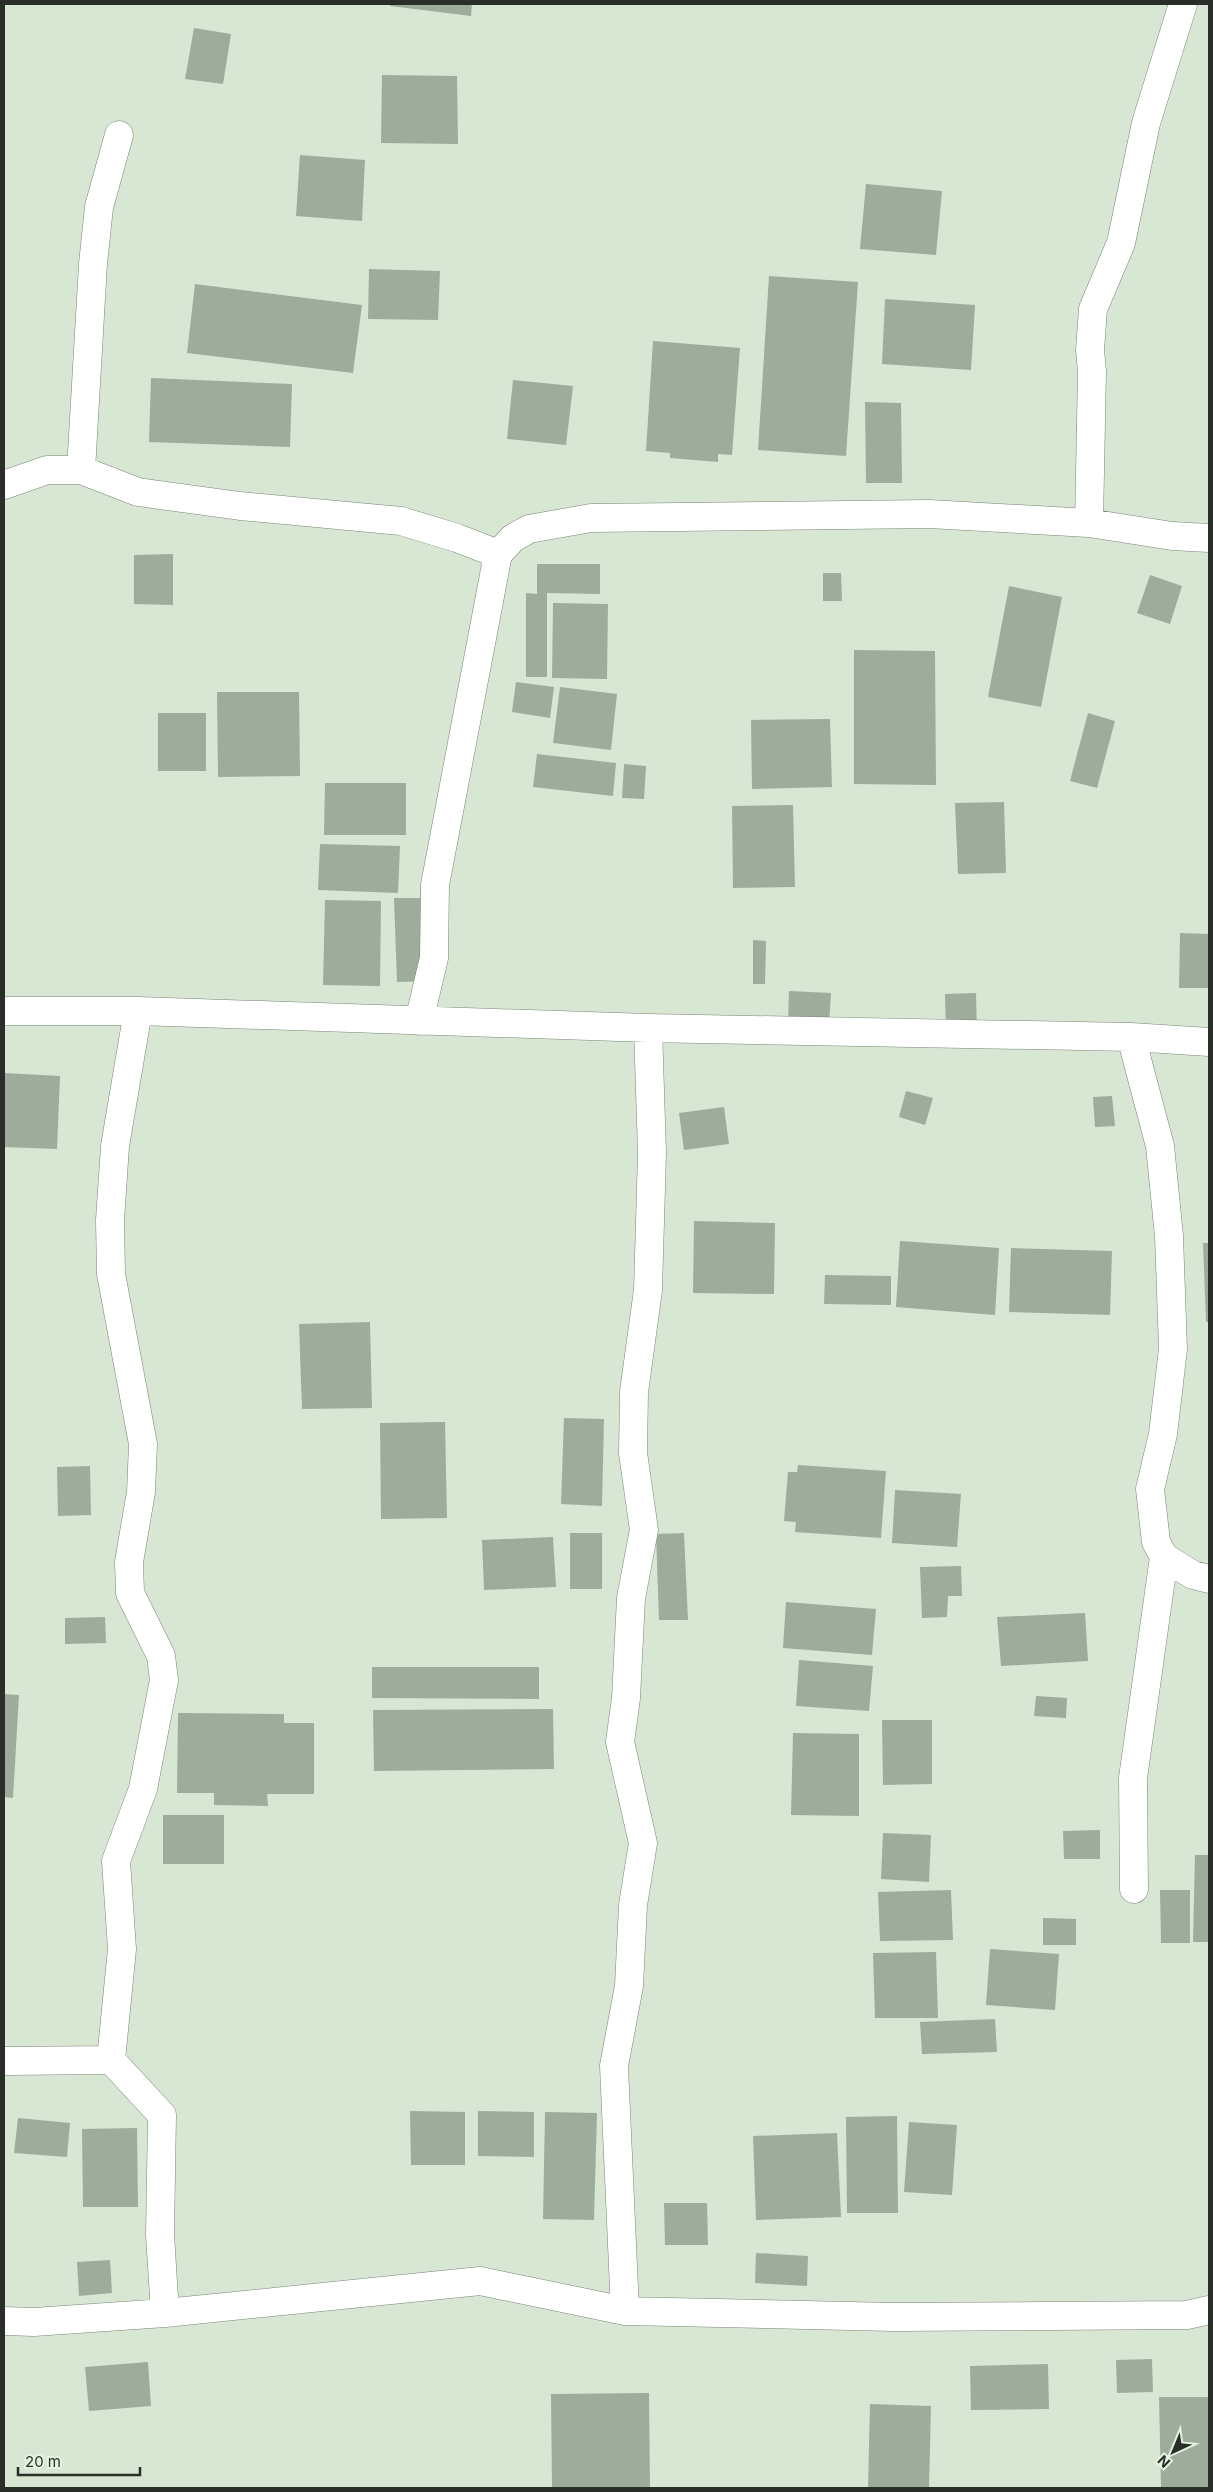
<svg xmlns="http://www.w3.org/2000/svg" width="1213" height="2492" font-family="Inter,sans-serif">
	<rect width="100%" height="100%" fill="#d8e7d4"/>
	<path fill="#9eac9b" d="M390,4H472L471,16L390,6Z
		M194,28L231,34L223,84L185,79Z
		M382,75L457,76L458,144L381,143Z
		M300,155L365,160L362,221L296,216Z
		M866,184L942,191L936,255L860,249Z
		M369,269L440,271L438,320L368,319Z
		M769,276L858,282L846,456L758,450Z
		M195,284L362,305L353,373L187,353Z
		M885,299L975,305L971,370L882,364Z
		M653,341L740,348L732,455L718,454V462L670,458V453L646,451Z
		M151,378L292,384L290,447L149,442Z
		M513,380L573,386L566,445L507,439Z
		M865,402L901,403L902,483H866Z
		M173,554V605L134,604V555Z
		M537,564H600V594L547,593V677H526V593L537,594Z
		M823,573H841L842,601H823Z
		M1150,575L1182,586L1170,624L1137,613Z
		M1009,586L1062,597L1041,707L988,697Z
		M553,603L608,604L607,679L552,678Z
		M854,650L935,651L936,785L854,784Z
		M516,682L554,687L550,718L512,712Z
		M560,687L617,694L611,750L553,743Z
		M217,692H299L300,776L218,777Z
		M158,713H206V771H158Z
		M1088,713L1115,721L1097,788L1070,781Z
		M830,719L832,787L752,789L751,720Z
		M537,754L616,763L613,796L533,787Z
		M624,764L646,766L644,799L622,798Z
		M325,783H406V835H324Z
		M1004,802L1006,873L958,874L955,803Z
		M793,805L795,887L733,888L732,806Z
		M320,844L400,846L398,893L318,890Z
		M394,898H430L433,981L397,982Z
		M325,900L381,901L380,986L323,985Z
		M1180,933L1209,934V988H1179Z
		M753,940L766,941L765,984H753Z
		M789,991L831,993L829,1025L788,1022Z
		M976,993L977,1034H946L945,994Z
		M4,1073L60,1076L57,1149L4,1147Z
		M906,1091L933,1098L925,1125L899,1117Z
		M1112,1096L1115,1126L1095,1127L1093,1097Z
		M724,1107L729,1144L684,1150L679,1113Z
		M694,1221L775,1223L774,1294L693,1293Z
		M900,1241L999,1248L995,1315L896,1307Z
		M1203,1243H1209V1322H1206Z
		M1011,1248L1112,1251L1110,1315L1009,1312Z
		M825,1275L891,1276V1305L824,1304Z
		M370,1322L372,1408L302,1409L299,1324Z
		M564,1418L604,1419L602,1506L561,1504Z
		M445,1422L447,1518L381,1519L380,1423Z
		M798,1465L886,1471L881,1538L795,1532L796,1522L784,1521L788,1472H797Z
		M90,1466L91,1515L58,1516L57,1467Z
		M895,1490L961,1494L957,1547L892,1543Z
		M570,1533H602V1589H570Z
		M684,1533L688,1620H659L656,1534Z
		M553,1537L556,1587L484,1590L482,1540Z
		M961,1566L962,1596H948L947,1617L922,1618L920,1567Z
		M786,1602L876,1609L872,1655L783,1648Z
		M1085,1613L1088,1661L1001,1666L997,1617Z
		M105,1617L106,1643L65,1644V1618Z
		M799,1660L873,1666L869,1711L796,1706Z
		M372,1667H539V1699L372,1698Z
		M4,1694L19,1695L13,1798L4,1797Z
		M1036,1696L1067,1698L1066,1718L1034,1716Z
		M553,1709L554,1769L374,1771L373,1710Z
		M178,1713L284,1714V1723H314V1794H267L268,1806L214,1805V1793H177Z
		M882,1720H932V1784L883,1785Z
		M793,1733L859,1734V1816L791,1815Z
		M163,1815H224V1864H163Z
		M1100,1830V1859H1064L1063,1831Z
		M883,1833L931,1835L929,1882L881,1879Z
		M1195,1855H1209V1942H1193Z
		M951,1890L953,1940L880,1941L878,1892Z
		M1160,1890H1190V1943H1161Z
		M1043,1918L1076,1919V1945H1043Z
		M990,1949L1059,1954L1055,2010L986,2005Z
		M936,1952L938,2018H875L873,1953Z
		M995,2019L997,2052L922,2054L920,2022Z
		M410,2111L465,2112V2165H411Z
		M478,2111L534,2112V2157L478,2156Z
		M545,2112L597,2113L594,2220L543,2219Z
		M897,2116L898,2213H847L846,2117Z
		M18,2118L70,2123L67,2157L14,2153Z
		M909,2122L957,2125L952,2195L904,2192Z
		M137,2128L138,2207H83L82,2129Z
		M837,2133L841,2217L756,2220L753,2136Z
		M664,2203H707L708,2245H665Z
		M756,2253L808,2256L807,2286L755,2283Z
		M110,2260L112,2293L79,2296L77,2262Z
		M1152,2359L1153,2392L1117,2393L1116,2360Z
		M148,2362L151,2406L89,2411L85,2367Z
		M1048,2364L1049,2409L971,2410L970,2366Z
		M649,2393L650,2488H552L551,2394Z
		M1159,2397H1209V2488H1161Z
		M870,2404L931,2406L929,2488H868Z"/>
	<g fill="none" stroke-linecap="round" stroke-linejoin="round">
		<defs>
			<path id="minor" d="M81,470L93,264L99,207L119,135
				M4,485L47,470H81L138,492L240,506L401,521L457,538L498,554
				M1089,523L1092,371L1090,350L1093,309L1121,243L1146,123L1183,4
				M4,1011H138L648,1028L1131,1037L1209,1042
				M138,1011L115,1146L110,1220L111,1274L143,1444L141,1492L129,1562L130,1593L161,1656L164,1680L143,1789L116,1861L122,1949L111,2060L162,2115L160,2235L165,2313
				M419,1021L434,958L435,885L498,554L513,538L529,529L591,518L929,514L1089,523L1172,536L1209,538
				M1131,1037L1160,1146L1169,1236L1173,1349L1163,1434L1150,1489L1156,1542L1164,1557L1193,1575L1209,1579
				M1134,1889L1133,1778L1164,1557
				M4,2061L111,2060
				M625,2311L614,2066L629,1986L633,1905L643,1843L620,1742L626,1698L631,1598L644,1530L633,1453L634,1392L648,1290L652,1153L648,1028
				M4,2321L34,2322L165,2313L480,2281L625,2311L893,2317L1187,2315L1209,2310"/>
		</defs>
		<use href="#minor" stroke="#788675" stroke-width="29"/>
		<use href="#minor" stroke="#fff" stroke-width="28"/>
	</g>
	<rect width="1213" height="2492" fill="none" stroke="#292f28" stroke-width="10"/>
	<g transform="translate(1173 2452) rotate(224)" stroke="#e5f4e2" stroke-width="4" paint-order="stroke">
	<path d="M0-4L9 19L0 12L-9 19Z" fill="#292f28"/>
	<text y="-8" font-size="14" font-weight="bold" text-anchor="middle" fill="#292f28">N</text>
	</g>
	<path d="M18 2467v8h122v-8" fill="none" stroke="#292f28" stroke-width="2.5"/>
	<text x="25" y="2467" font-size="15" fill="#292f28" stroke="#e5f4e2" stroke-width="4" paint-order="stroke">20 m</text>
</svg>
